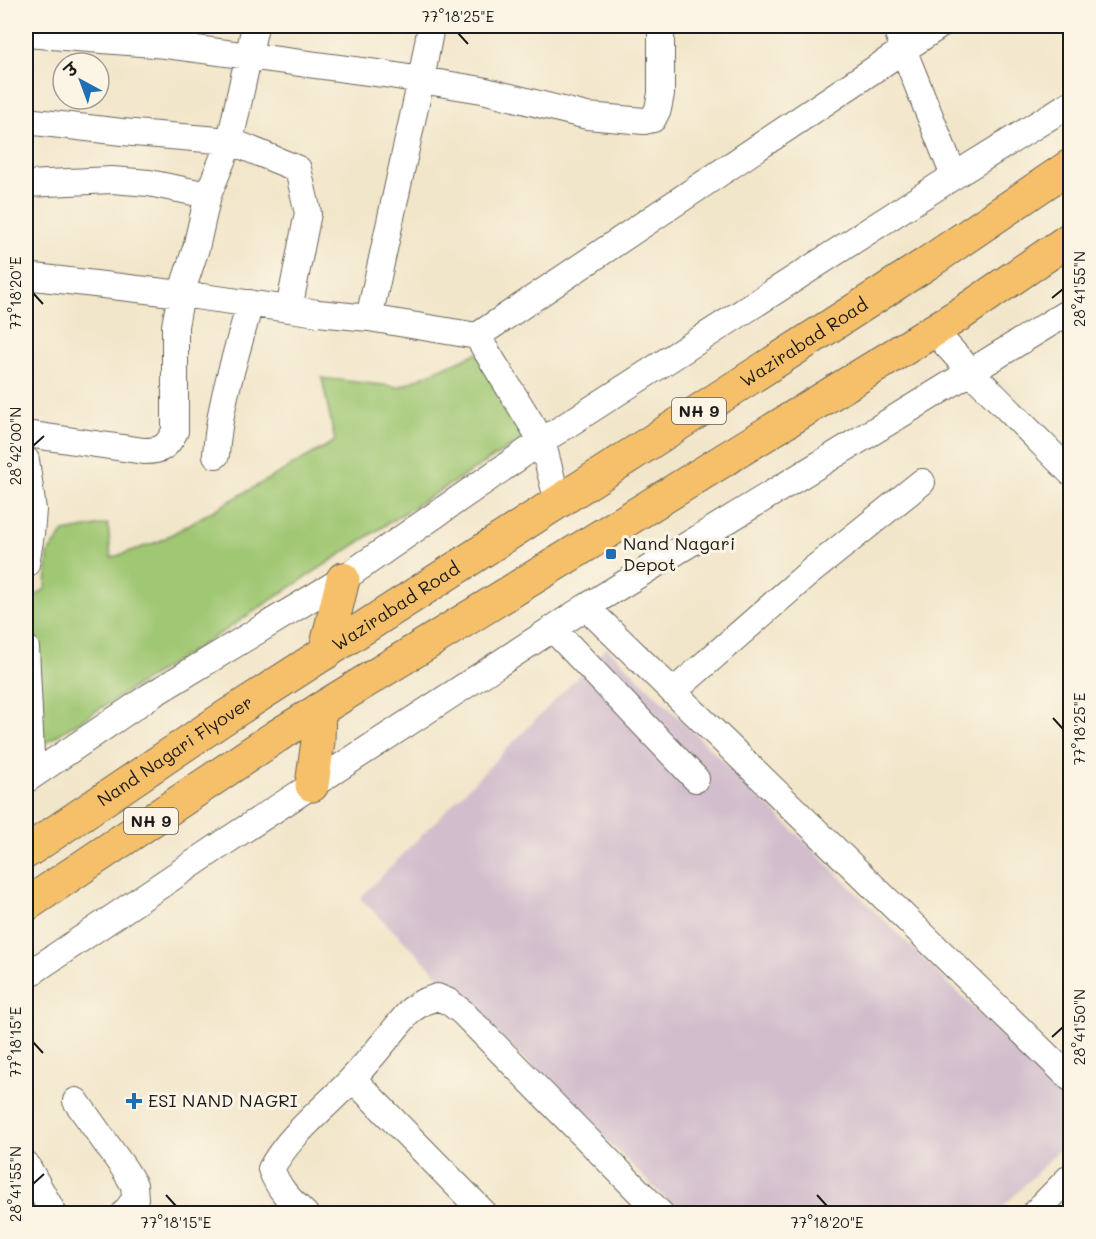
<svg xmlns="http://www.w3.org/2000/svg" width="1096" height="1239" font-family="Mali,'Playpen Sans Deva',sans-serif">
	<rect width="100%" height="100%" fill="#fcf5e5"/>
	<filter id="ink" filterUnits="userSpaceOnUse"><feTurbulence type="fractalNoise" baseFrequency=".0167" numOctaves="2"/><feDisplacementMap in="SourceGraphic" scale="12" xChannelSelector="R" yChannelSelector="G"/><feConvolveMatrix kernelMatrix="1 2 1 2 8 2 1 2 1" color-interpolation-filters="sRGB"/></filter>
	<filter id="wash" filterUnits="userSpaceOnUse"><feTurbulence type="fractalNoise" baseFrequency=".008" numOctaves="4" result="noise"/><feDisplacementMap in="SourceGraphic" scale="24" xChannelSelector="R" yChannelSelector="G"/><feGaussianBlur stdDeviation="1.35" result="paint"/><feColorMatrix in="noise" values="0 0 0 0 0 0 0 0 0 0 0 0 0 0 0 0 0 1.4 0 .05"/><feComposite in="paint" operator="in"/></filter>
	<g filter="url(#wash)">
		<rect width="100%" height="100%" fill="#f2e6ca"/>
		<path fill="#d1bdcc" d="M607,647L1070,1103V1139L997,1213H680L360,898Z"/>
		<path fill="#a0c773" stroke="#5e7248" stroke-width="1.5" d="M477,353L529,435L393,520L224,631L48,741L26,757V603L46,588L48,553L64,532L108,524L111,558L160,541L335,441L322,378L399,387Z"/>
	</g>
	<g filter="url(#ink)">
		<g fill="none" stroke-linecap="round" stroke-linejoin="round">
			<defs>
				<path id="minor" d="M896,26L903,49L954,176
					M26,34L166,45L384,74L482,90L587,116L644,121L653,119L658,109L661,94V26
					M26,121L122,132L230,141L298,169L308,213L289,309
					M26,184L112,180L149,183L208,195
					M26,276L181,294L318,313L369,318L477,336L939,26
					M369,318L421,80L431,26
					M933,330L971,372L1070,472
					M477,336L542,441L558,502
					M26,434L144,451C162,451 167,447 175,431V326L181,294L196,248L208,195L230,141L255,26
					M216,455C219,403 237,353 250,303
					M26,460L33,510L31,534L26,564
					M586,607L1070,1078
					M553,629L696,779
					M26,648L32,775
					M673,692L810,572L922,482
					M26,780L150,696L343,579L542,441L954,176L1070,104
					M26,976L231,838L586,607L1070,311
					M353,1079L485,1214
					M76,1101L125,1170L134,1185L135,1199L124,1214
					M26,1164L54,1214
					M305,1214C288,1198 280,1191 271,1169C289,1135 325,1108 351,1080C372,1058 391,1033 411,1010L423,1002L437,997L449,1002L462,1012L661,1214
					M1034,1214L1070,1177"/>
				<g id="highway">
					<path d="M325,653L343,579"/>
					<path d="M312,785L318,741L319,710"/>
					<path id="s1" d="M26,852L221,720L926,264L1070,166"/>
					<path d="M26,905L277,736L962,313L1070,239"/>
				</g>
			</defs>
			<use href="#minor" stroke="#676359" stroke-width="28"/>
			<use href="#highway" stroke="#676359" stroke-width="35"/>
			<use href="#minor" stroke="#fff" stroke-width="26"/>
			<use href="#highway" stroke="#f6c06b" stroke-width="33"/>
		</g>
	</g>
	<path fill="none" stroke="#1c1c1c" stroke-width="2" d="M458,33L468,44M33,293L43,304M1052,298L1063,289M33,446L44,436M1053,718L1063,729M1052,1037L1063,1027M33,1042L43,1053M33,1184L44,1174M166,1195L176,1206M817,1195L827,1206"/>
	<g fill="#1f6fb2" stroke="#fcf5e5" stroke-width="2">
		<rect x="605" y="548" width="12" height="12" rx="3"/>
		<path d="M131 1092h6v6h6v6h-6v6h-6v-6h-6v-6h6z"/>
	</g>
	<g text-anchor="middle" stroke-width="6" stroke-linejoin="round" paint-order="stroke">
		<g fill="#fcf5e5" stroke="#5f5d58" stroke-width="1.5">
			<rect x="672" y="398" width="54" height="26" rx="4.5"/>
			<rect x="124" y="808" width="54" height="26" rx="4.5"/>
		</g>
		<g font-size="16" font-weight="bold" fill="#1c1c1c">
			<text x="699" y="417">NH 9</text>
			<text x="151" y="827">NH 9</text>
		</g>
		<g font-size="18" fill="#1c1c1c" stroke="#fcf5e5">
			<text dy="6" stroke="none"><textPath href="#s1" startOffset="930">Wazirabad Road</textPath></text>
			<text dy="6" stroke="none"><textPath href="#s1" startOffset="444">Wazirabad Road</textPath></text>
			<text dy="6" stroke="none"><textPath href="#s1" startOffset="180">Nand Nagari Flyover</textPath></text>
		</g>
		<g font-size="18" fill="#1c1c1c" stroke="#fcf5e5" text-anchor="start">
			<text x="623" y="550">Nand Nagari<tspan x="623" dy="21">Depot</tspan></text>
			<text x="148" y="1107">ESI NAND NAGRI</text>
		</g>
	</g>
	<rect width="1096" height="1239" fill="none" stroke="#fcf5e5" stroke-width="66"/>
	<g transform="translate(81 81) rotate(319)"><circle r="28" fill="#fcf5e5" stroke="#a29e95" stroke-width="1.5"/>
	<path d="M0-4.5L10 22L0 15L-10 22Z" fill="#1f6fb2"/>
	<text y="-9" font-size="16" font-weight="bold" text-anchor="middle" fill="#1c1c1c">उ</text>
	</g>
	<rect x="33" y="33" width="1030" height="1173" fill="none" stroke="#1c1c1c" stroke-width="2"/>
	<g font-size="15" text-anchor="middle" fill="#1c1c1c">
		<text x="458" y="22">77°18'25"E</text>
		<text transform="translate(1080 289) rotate(-90)" y="5">28°41'55"N</text>
		<text transform="translate(16 293) rotate(-90)" y="5">77°18'20"E</text>
		<text transform="translate(16 446) rotate(-90)" y="5">28°42'00"N</text>
		<text transform="translate(1080 729) rotate(-90)" y="5">77°18'25"E</text>
		<text transform="translate(1080 1027) rotate(-90)" y="5">28°41'50"N</text>
		<text transform="translate(16 1042) rotate(-90)" y="5">77°18'15"E</text>
		<text transform="translate(16 1184) rotate(-90)" y="5">28°41'55"N</text>
		<text x="176" y="1228">77°18'15"E</text>
		<text x="827" y="1228">77°18'20"E</text>
	</g>
</svg>
